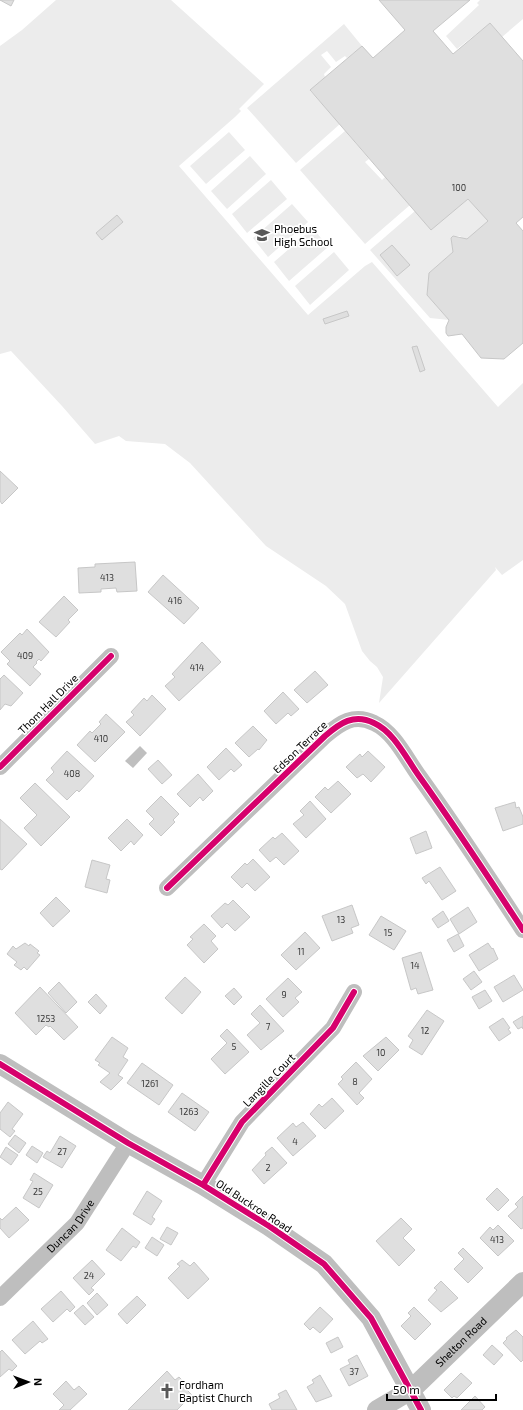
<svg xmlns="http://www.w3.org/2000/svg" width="523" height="1410" font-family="'Exo 2',sans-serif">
	<rect width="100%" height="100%" fill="#fff"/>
	<path fill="#ececec" d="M56,0H171L264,84L239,109L241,111L235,117L179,166L308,315L365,266L372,262L498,407L523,383V560L502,575L495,567L496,570L379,703L383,677L377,667L370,661L362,651L345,604L326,586L266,546L190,463L165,444L126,441L119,436L95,444L62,406L11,351L0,354V46L22,30Z
		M480,0H523V19L502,37L490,23L457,49L446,36L479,5L477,3Z
		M344,24L362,46L347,58L345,56L336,62L327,51L321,55L331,67L324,74L325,77L310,91L340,124L296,163L247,108Z
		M345,131L369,159L365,162L382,180L385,177L410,205L365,244L300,170Z
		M229,132L245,150L206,184L190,166Z
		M250,156L266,174L227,209L211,191Z
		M271,180L287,199L247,233L232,214Z
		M468,199L488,221L467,239H463L460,236H454L451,238L453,252L429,273L427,295L449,320L430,318L370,250L415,211L431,230Z
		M292,204L308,222L268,257L253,238Z
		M313,228L328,247L289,281L274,262Z
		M334,252L349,270L310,305L295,286Z"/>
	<path fill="#bfbfbf" d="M140,746L147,753L133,768L125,761Z"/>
	<path fill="#dfdfdf" stroke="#c7c7c7" d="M0,0H14L11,6Z
		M379,0H470L433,31L440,39L453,54L490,23L523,61V217L516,223L523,231V343L504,359L481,358L462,334L448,336L446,333V327L449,320L427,295L429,273L453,252L451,238L453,236L467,239L488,221L468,199L431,230L310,90L362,46L373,58L405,30Z
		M117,215L123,222L102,240L96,233Z
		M392,245L410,265L397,276L380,255Z
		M347,311L349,316L325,324L323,319Z
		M417,346L425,370L420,372L412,347Z
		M0,471L18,488L2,504L0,501Z
		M135,562L137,591L117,592L116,588L101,589V592L79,593L78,568L95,567V564Z
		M163,575L199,608L184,624L148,592Z
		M64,596L78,610L68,620L70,622L56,637L39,622Z
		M27,629L49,652L41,661L39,659L36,662L37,663L33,667L41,674L30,686L7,664L10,661L1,652L20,633L22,635Z
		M202,642L221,662L179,701L165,686L175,677L172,674Z
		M315,671L328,685L307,703L294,690Z
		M4,675L23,693L11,706L5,704L0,710V679Z
		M283,692L299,709L291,716L288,713L276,724L264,711Z
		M152,695L166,709L140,736L126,722L134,715L131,712L144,698L147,701Z
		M106,714L125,732L95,762L77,745L90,731L92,733L101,724L99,722Z
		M253,726L267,740L259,750L258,749L249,757L235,743Z
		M226,748L242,765L234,772L231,769L219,780L207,767Z
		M67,751L94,776L79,792L77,790L67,800L46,780L54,772L51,768Z
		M368,751L385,767L371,782L363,774L357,778L346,767L360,754L362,757Z
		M158,760L172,775L162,784L148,769Z
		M198,774L213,791L203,801L200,797L190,807L177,794Z
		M338,781L351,794L331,813L315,797L325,787L328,790Z
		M35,783L70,817L41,846L24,828L37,815L20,798Z
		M161,796L179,814L173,820L175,822L161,836L149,824L154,819L146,811Z
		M310,801L326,819L306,838L293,824L304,815L300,811Z
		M515,802L516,808L519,807L523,817V824L503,831L495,808Z
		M0,819L27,844L2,870L0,869Z
		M127,819L143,835L134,845L131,841L121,851L108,838Z
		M426,831L432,848L416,854L410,838Z
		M282,833L299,851L284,865L276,857L270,862L259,850L273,837L275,839Z
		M253,859L270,877L255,891L247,883L242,888L231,877L245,863L247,865Z
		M92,860L110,865L106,879L110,880L107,893L85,887Z
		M440,867L456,891L442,900L429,881L426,884L422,878Z
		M56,897L70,911L53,927L40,913Z
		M233,900L250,917L235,931L227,923L222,928L211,916L225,903L228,905Z
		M352,905L359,925L351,928L353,933L332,941L322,916Z
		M468,907L477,922L459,934L450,919Z
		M443,911L449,921L438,928L432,919Z
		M381,916L406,931L394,950L369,935Z
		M204,924L216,936L211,941L218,949L204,963L187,945L193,939L190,937Z
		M305,932L320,948L296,970L281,955Z
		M458,934L464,946L454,952L447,940Z
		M25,943L29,946L30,944L39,951L37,953L40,955L27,970L24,967L21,970L14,965L17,962L7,954L13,946L16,949Z
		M488,943L492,949L493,948L498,959L479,971L469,955Z
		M421,952L433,990L418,994L416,988L411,990L402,958Z
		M474,971L482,982L471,990L463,979Z
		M514,975L523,990L503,1002L494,987Z
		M185,977L201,992L182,1014L165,998Z
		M288,978L302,992L295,998L299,1002L283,1017L266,999Z
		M59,982L77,1002L66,1013L48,993Z
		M40,987L78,1027L64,1040L50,1026L49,1027L46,1025L36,1035L15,1013Z
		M234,988L242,997L234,1005L225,996Z
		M485,990L492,1001L479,1009L472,997Z
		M96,994L107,1006L100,1014L88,1002Z
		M260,1005L284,1031L261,1050L247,1035L260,1023L251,1014Z
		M427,1010L444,1021L422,1055L409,1047L413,1040L408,1036Z
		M523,1016V1029L522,1027L518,1029L513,1022Z
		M503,1018L510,1028L508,1029L511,1033L499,1041L489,1027Z
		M227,1029L249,1052L225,1074L211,1059L227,1043L220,1036Z
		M112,1037L128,1048L123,1057L128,1060L118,1075L123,1078L111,1090L100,1082L110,1073L98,1065L100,1063L95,1060Z
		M386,1037L399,1050L378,1071L363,1056Z
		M356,1062L372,1079L359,1093L364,1098L357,1105L338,1084L343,1079L341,1077Z
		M142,1063L173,1085L159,1105L127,1083Z
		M182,1093L209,1112L195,1131L168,1112Z
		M332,1098L344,1111L325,1129L310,1114L319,1104L322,1107Z
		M8,1102L23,1114L12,1129L15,1131L10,1137L0,1129V1113Z
		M303,1122L316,1136L293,1156L277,1138L293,1123L296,1127Z
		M15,1135L26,1143L19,1153L8,1144Z
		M60,1136L76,1146L62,1168L43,1157L47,1151L50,1153Z
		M32,1146L43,1153L37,1163L26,1155Z
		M6,1147L18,1155L11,1165L0,1157Z
		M272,1147L287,1163L264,1184L252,1170L266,1155L265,1153Z
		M34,1173L53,1185L39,1208L23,1198L33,1181L30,1180Z
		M497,1188L509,1200L498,1211L486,1199Z
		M147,1191L162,1201L152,1217L155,1219L151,1225L133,1214Z
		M523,1196V1228L521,1229L508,1216L518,1207L515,1204Z
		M16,1207L29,1220L9,1238L0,1228V1218L2,1220Z
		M401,1218L412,1229L403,1238L415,1250L399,1266L376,1241Z
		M498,1225L514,1241L498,1256L480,1238L490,1227L493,1230Z
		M167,1227L178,1233L171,1245L160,1239Z
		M122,1228L140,1242L136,1248L133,1246L121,1261L106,1250Z
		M152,1237L164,1245L157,1256L145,1248Z
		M463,1248L483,1268L468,1283L454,1269L464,1259L458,1253Z
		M92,1260L105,1274L91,1288L94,1290L89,1295L73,1278Z
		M182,1260L190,1266L194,1262L209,1279L188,1299L168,1278L180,1266L177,1264Z
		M441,1281L458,1298L441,1312L428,1300L437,1290L434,1288Z
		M61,1291L75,1307L70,1312L67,1309L53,1322L41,1309Z
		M97,1293L108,1305L97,1315L87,1303Z
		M137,1296L146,1305L127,1324L118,1314Z
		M83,1305L94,1317L85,1325L74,1313Z
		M320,1307L333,1319L320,1333L313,1327L310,1330L304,1324Z
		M414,1307L431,1324L415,1340L401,1326L411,1316L408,1313Z
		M33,1321L48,1339L42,1343L40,1341L25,1354L12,1340Z
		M516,1330L523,1337V1360L521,1362L503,1343L507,1339L506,1338Z
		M338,1337L343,1347L331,1353L326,1343Z
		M492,1345L503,1355L494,1365L483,1355Z
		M2,1350L17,1366L12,1371L9,1369L0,1377V1352Z
		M357,1355L368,1376L349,1386L340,1369L350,1364L348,1360Z
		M167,1371L175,1380L179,1377L186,1384L183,1386L192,1395L177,1410H128Z
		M461,1373L472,1383L457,1398L454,1396L452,1398L444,1390Z
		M320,1375L332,1396L316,1402L307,1387L314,1383L312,1380Z
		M66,1381L74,1390L79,1386L87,1394L70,1410H59L64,1405L53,1394Z
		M286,1390L297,1410H272L269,1404L280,1398L278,1394Z
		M475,1396L485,1407L482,1410H461Z"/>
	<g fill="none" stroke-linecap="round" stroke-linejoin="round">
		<g stroke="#bebebe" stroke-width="16">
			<path d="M0,767L111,656"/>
			<path d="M167,888L325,736C340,723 354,713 374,723C394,732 406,758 419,776C455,826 489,878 523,930"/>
			<path d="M203,1185L242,1122L333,1028L354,992"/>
			<path id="s1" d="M0,1298L77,1223L128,1143"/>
		</g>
		<g stroke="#bebebe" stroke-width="20">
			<path d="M0,1064L128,1143L203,1185L269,1226L324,1264L371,1318L421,1410"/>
			<path id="s2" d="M377,1410L411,1390L523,1282"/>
		</g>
		<defs>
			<path id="cycleway" d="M0,767L111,656
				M167,888L325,736C340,723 354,713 374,723C394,732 406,758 419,776C455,826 489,878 523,930
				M0,1064L128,1143L203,1185L269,1226L324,1264L371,1318L421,1410
				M203,1185L242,1122L333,1028L354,992"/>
		</defs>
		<use href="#cycleway" stroke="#fff" stroke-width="8"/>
		<use href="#cycleway" stroke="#d6006c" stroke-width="6"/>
	</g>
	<defs>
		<symbol id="school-bare" viewBox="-9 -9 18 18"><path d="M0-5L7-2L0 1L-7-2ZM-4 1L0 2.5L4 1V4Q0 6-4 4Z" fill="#595959" stroke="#fff" stroke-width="2.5" paint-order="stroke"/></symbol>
		<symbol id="church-bare" viewBox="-9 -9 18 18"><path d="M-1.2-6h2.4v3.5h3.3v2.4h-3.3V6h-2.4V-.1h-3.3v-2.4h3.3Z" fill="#595959" stroke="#fff" stroke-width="2.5" paint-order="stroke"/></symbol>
	</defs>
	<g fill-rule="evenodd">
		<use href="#school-bare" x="251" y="224" width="22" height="22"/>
		<use href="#church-bare" x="156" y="1380" width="22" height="22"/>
	</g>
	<g text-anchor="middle" stroke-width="3.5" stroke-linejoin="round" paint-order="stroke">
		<g font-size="9" fill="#383838">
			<text x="459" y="191">100</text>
			<text x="107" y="581">413</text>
			<text x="175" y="604">416</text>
			<text x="25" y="659">409</text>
			<text x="197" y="671">414</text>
			<text x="101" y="742">410</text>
			<text x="72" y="777">408</text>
			<text x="341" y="923">13</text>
			<text x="388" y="936">15</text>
			<text x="301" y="955">11</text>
			<text x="415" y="969">14</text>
			<text x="284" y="998">9</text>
			<text x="46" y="1022">1253</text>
			<text x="268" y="1030">7</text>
			<text x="425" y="1034">12</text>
			<text x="234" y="1050">5</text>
			<text x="381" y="1056">10</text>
			<text x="355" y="1085">8</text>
			<text x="150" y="1087">1261</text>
			<text x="189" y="1115">1263</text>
			<text x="295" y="1145">4</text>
			<text x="62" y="1155">27</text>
			<text x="268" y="1171">2</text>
			<text x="38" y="1195">25</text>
			<text x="497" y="1243">413</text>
			<text x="89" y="1279">24</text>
			<text x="354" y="1375">37</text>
		</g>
		<g font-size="11" fill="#000" stroke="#fff" text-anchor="start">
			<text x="274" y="233">Phoebus<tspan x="274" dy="13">High School</tspan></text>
			<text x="179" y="1389">Fordham<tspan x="179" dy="13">Baptist Church</tspan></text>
		</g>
		<g font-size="11" fill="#000" stroke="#fff">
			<text transform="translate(48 704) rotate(-45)" y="4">Thom Hall Drive</text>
			<text transform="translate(300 747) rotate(-44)" y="4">Edson Terrace</text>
			<text transform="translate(269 1080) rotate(-46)" y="4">Langille Court</text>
			<text transform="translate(254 1206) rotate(33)" y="4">Old Buckroe Road</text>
			<text dy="4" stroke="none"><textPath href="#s1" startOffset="101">Duncan Drive</textPath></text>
			<text dy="4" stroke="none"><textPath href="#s2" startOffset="109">Shelton Road</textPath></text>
		</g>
	</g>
	<g transform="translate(28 1382) rotate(89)" stroke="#ffffff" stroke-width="3" paint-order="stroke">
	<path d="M0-3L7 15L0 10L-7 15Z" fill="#000000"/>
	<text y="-6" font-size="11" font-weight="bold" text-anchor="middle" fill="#000000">N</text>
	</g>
	<path d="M387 1394v6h109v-6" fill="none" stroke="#000000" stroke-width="2"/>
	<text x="393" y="1394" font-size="12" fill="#000000" stroke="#ffffff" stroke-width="3" paint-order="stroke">50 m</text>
</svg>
